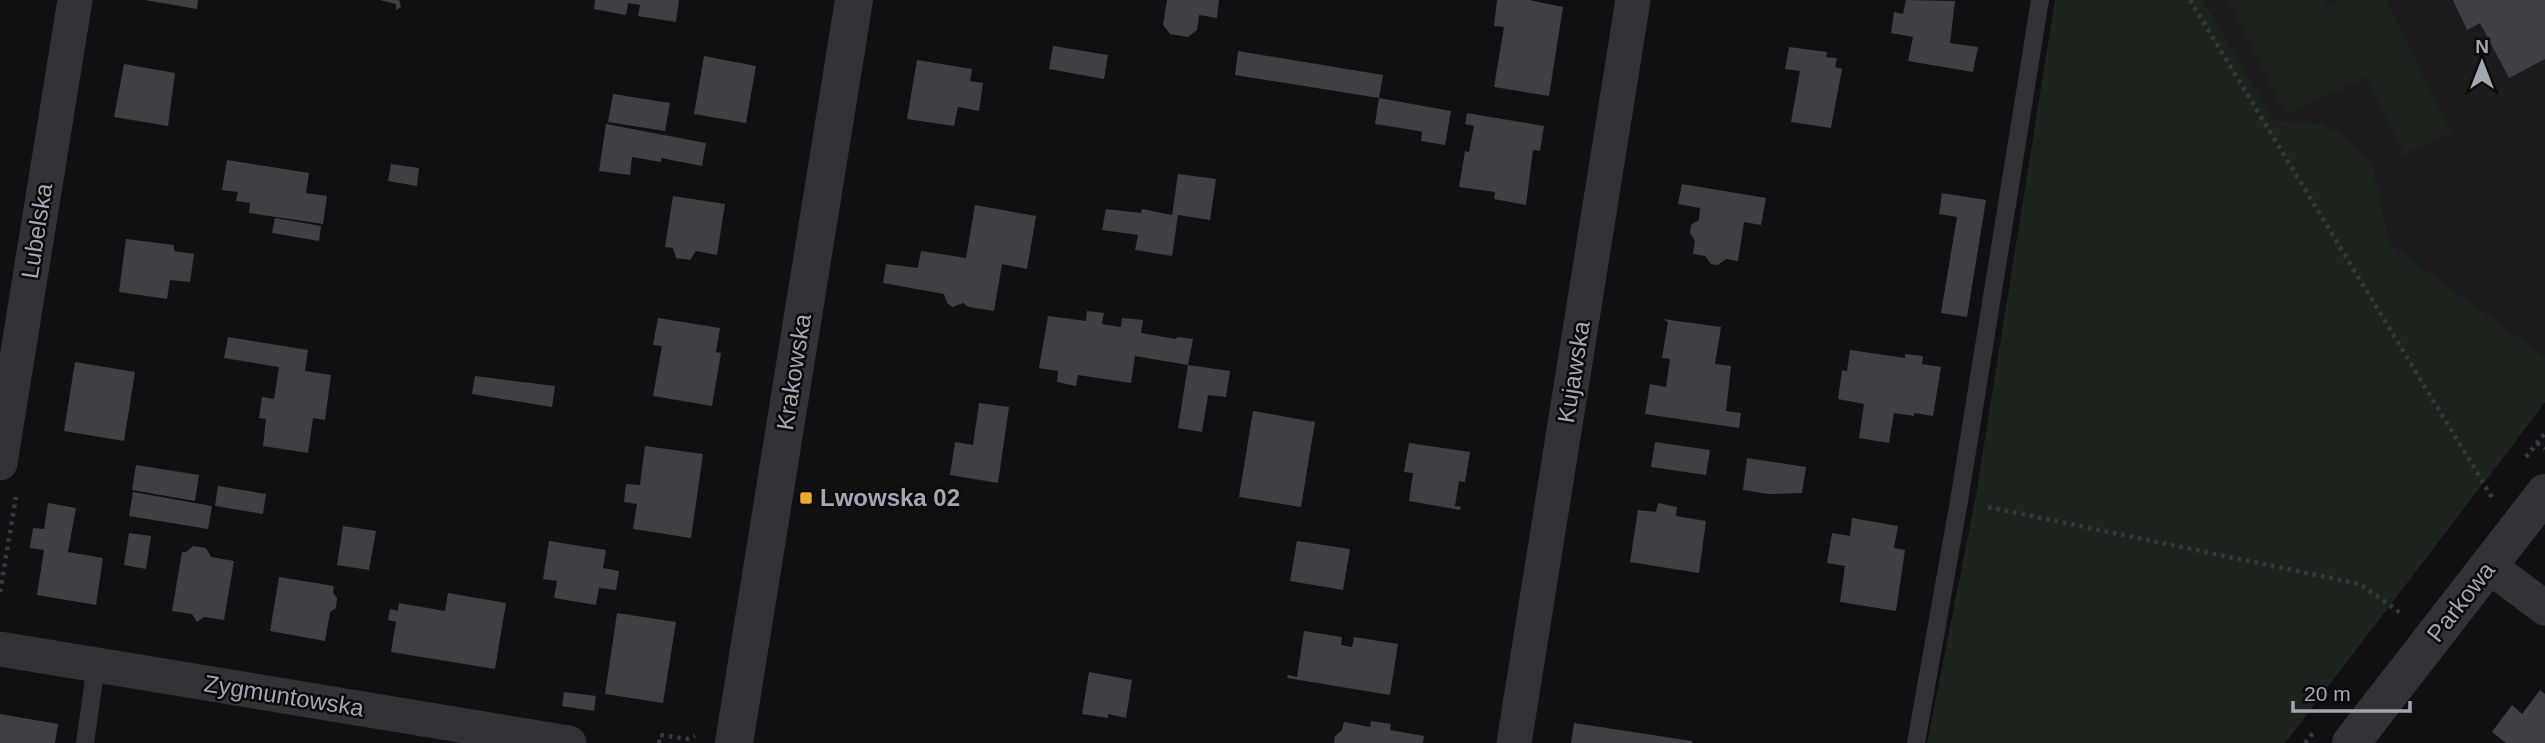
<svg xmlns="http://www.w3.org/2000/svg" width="2545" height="743" font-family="Arial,sans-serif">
	<rect width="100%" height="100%" fill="#101012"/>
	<path fill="#1c1c1f" d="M2203,0H2545V402L2486,481Z"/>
	<path fill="#1d241e" d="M2055,0H2203L2274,120L2321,124L2346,137L2372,167L2391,245L2545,357V402L2285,743H1927L1976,495Z
		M2229,0H2324L2327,6L2339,0H2386L2451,132L2404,155L2366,77L2286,115Z"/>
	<path fill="#3f4045" d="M145,0H198L197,9Z
		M380,0H399L401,7L396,10V4Z
		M595,0H679L676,22L638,16L640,5L628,3L626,15L594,9Z
		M1167,0H1219L1217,18L1199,15L1197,30L1188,37L1170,34L1163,25Z
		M1497,0H1529L1563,7L1549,96L1494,87L1504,27L1494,26Z
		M1906,0L1955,1L1950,43L1978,47L1973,72L1908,61L1913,37L1891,33L1894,12L1903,14Z
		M2453,0H2545V59L2509,78L2480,23L2467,30Z
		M1053,46L1108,55L1104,79L1049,69Z
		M1789,47L1827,52L1826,57L1837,58L1835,67L1842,69L1831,128L1791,122L1800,71L1785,69Z
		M1238,51L1383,75L1379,98L1235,75Z
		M704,56L756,66L746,123L694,114Z
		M917,60L972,69L970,81L983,83L979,111L958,107L954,126L907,119Z
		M124,64L175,73L168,126L114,117Z
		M613,94L670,103L665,131L608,122Z
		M1379,98L1451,111L1445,145L1421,141L1422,132L1419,131L1375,124Z
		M1467,113L1544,126L1540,151L1533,150L1526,205L1494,199L1495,192L1459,187L1465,151L1469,152L1474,126L1465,124Z
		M606,124L706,143L702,166L661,158V162L632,157L630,175L599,171Z
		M227,160L309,173L306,193L327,196L323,224L249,213L250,203L236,201L238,192L222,190Z
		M391,164L419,168L417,186L388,181Z
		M1178,174L1216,179L1210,220L1178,215L1172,256L1135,250L1138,235L1102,230L1106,209L1141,213L1142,209L1172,215Z
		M1682,184L1766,198L1761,225L1744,222L1738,261L1726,259L1718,265L1711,264L1705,256L1693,254L1695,241L1690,233L1691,225L1699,220L1700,208L1678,204Z
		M1942,193L1986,200L1967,317L1941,313L1957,217L1939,214Z
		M673,196L725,204L717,255L696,251L690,260L676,258L673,248L665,247Z
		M975,205L1036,216L1027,269L1002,264L994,311L969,307L963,303L953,307L947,303L944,294L883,283L886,264L918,268L921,251L966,258Z
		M275,218L321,226L319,241L272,233Z
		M126,239L174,245V251L194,254L190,282L170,280L167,299L119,292Z
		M1087,311L1104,313L1102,324L1121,327L1122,318L1143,320L1141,333L1176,339L1177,337L1193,339L1188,365L1230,371L1226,397L1208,395L1202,432L1178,428L1188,365L1135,356L1131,383L1078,375L1076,386L1057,382L1058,371L1039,368L1048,316L1086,321Z
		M658,318L720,328L716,352L721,353L712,406L653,396L662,346L653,345Z
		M1663,319L1721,327L1715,364L1731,366L1726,411L1741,413L1739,428L1645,414L1650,384L1666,387L1670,359L1662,358L1668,322Z
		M228,337L308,350L305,371L331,375L325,420L313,418L308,453L263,446L266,419L259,418L262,397L274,399L279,367L224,358Z
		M1850,350L1905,358V354L1923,356L1922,364L1941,367L1933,416L1914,413V416L1894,413L1889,443L1859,438L1864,404L1838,399L1842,370L1847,371Z
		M75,362L135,372L124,441L64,431Z
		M475,376L555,386L552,407L472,394Z
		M979,403L1009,407L998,483L950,475L955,442L973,445Z
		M1253,411L1315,422L1301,507L1239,497Z
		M1655,442L1710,450L1706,475L1651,467Z
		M1409,443L1470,452L1465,482L1459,481L1455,506L1461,507L1460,510L1409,501L1413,473L1404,472Z
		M645,446L703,454L691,538L633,529L637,504L624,502L626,484L640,485Z
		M1747,458L1806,467L1802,493L1768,494L1743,490Z
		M136,465L199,475L195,501L132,490Z
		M218,486L266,494L263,514L215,506Z
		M133,492L212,506L208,529L129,516Z
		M48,503L76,508L68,552L103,558L96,605L37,595L44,550L30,548L33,528L44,529Z
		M1658,503L1677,507L1676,516L1706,521L1699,573L1630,562L1638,510L1656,512Z
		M1852,518L1898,526L1894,548L1905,550L1896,611L1840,602L1845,566L1827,563L1832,533L1850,536Z
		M343,526L376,531L369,570L337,565Z
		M129,533L151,536L146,569L124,565Z
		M549,541L606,550L603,568L619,571L616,590L599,588L596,605L554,598L557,581L543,579Z
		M1297,541L1350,549L1343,590L1290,581Z
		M193,546L206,548L211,557L234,561L224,620L204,617L197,622L192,614L172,611L182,552H186Z
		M279,577L334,586L333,592L337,598L336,608L330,612L325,641L270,631Z
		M448,593L506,603L495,669L391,652L396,622L388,620L390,609L398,611L399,603L445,611Z
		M617,613L676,622L663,703L605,694Z
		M1304,631L1342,637L1341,645L1352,647L1354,637L1398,644L1390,695L1287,678L1288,675L1297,677Z
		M1089,672L1132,680L1126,718L1108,714V718L1082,714Z
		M2540,690L2545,694V743H2506L2492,732L2512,705L2522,714Z
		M564,692L596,696L594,711L562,706Z
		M0,714L58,724L55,743H0Z
		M1371,721L1391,724L1390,730L1424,736L1423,743H1334L1335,736L1342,730L1344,722L1370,727Z
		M1574,723L1692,741V743H1571Z"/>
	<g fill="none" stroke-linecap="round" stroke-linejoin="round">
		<path stroke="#38393e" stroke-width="4.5" stroke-dasharray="3.5 5" stroke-linecap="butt" d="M2190,0L2493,499
			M2537,443L2545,449
			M2526,457L2545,433
			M1988,507L2360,584L2402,614
			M0,592L16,497
			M659,743L660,735L687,739L695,736
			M2305,743L2313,733"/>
		<path stroke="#323237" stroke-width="18" d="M85,743L96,665
			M1916,743L1959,501L2040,0"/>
		<path stroke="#323237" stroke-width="35" d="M0,463L75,0
			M2489,566L2545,608
			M0,649L569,743
			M1514,743L1633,0"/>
		<path stroke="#323237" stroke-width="38" d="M734,743L854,0
			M2351,743L2545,493"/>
	</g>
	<rect fill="#eaab30" stroke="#0b0b0d" stroke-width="2.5" x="799" y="491" width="14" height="14" rx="3.5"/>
	<g text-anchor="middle" stroke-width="5" stroke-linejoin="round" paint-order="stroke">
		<g font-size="24" fill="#a2a7b2" stroke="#0b0b0d">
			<text transform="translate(37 231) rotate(-81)" y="8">Lubelska</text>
			<text transform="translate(794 372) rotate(-81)" y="8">Krakowska</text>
			<text transform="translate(1574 372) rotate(-81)" y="8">Kujawska</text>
			<text transform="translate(2461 602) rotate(-52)" y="8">Parkowa</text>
			<text transform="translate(284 696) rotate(9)" y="8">Zygmuntowska</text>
		</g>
		<g font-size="24" font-weight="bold" fill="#a2a7b2" stroke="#0b0b0d" text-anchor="start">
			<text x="820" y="506">Lwowska 02</text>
		</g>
	</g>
	<g transform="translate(2482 63)" stroke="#0b0b0d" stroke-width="5" paint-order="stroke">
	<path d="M0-5L12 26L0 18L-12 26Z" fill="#a2a7b2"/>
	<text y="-10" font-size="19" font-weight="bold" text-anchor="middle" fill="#a2a7b2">N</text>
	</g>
	<path d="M2293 701v10h117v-10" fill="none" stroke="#a2a7b2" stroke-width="3.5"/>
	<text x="2304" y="701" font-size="21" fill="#a2a7b2" stroke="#0b0b0d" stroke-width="5" paint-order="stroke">20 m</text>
</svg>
